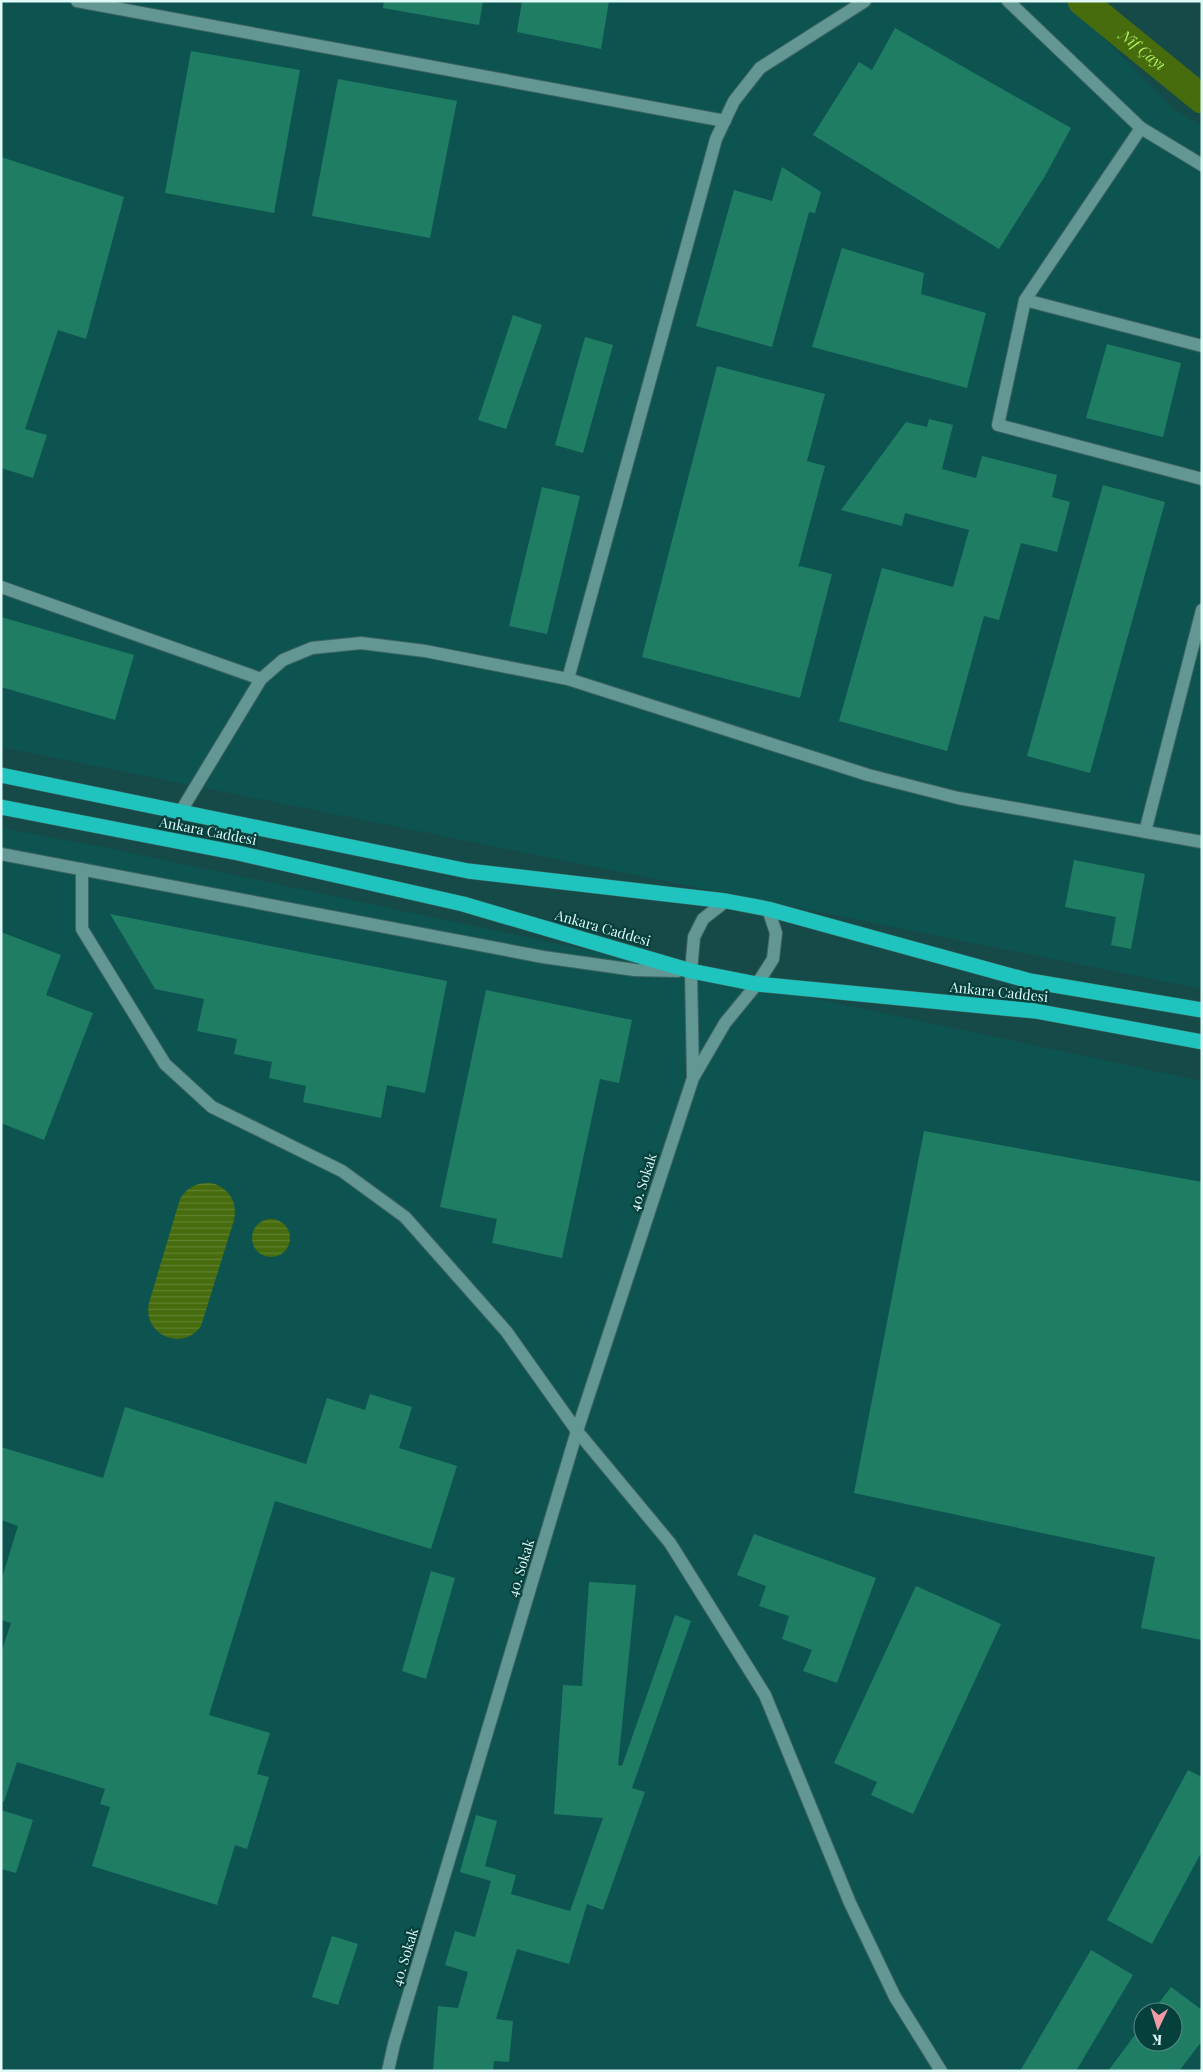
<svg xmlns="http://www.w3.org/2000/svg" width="1203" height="2072" font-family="'Playfair Display',serif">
	<defs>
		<pattern id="water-rules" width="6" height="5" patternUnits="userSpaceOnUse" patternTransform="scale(1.25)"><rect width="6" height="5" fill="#466c0d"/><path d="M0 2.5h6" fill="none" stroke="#608231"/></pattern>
	</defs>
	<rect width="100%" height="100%" fill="#154a48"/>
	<path fill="#0d5451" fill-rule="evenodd" d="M1,1H1067L1176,111L1202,125V989L1,747Z
		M1,828L112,849L1202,1081V2071H1ZM1143,2012H1173V2042H1143Z"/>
	<path fill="url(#water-rules)" d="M211,1183C228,1187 238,1201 234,1220L201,1326C182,1353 142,1334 149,1303L180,1199C187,1187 197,1182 211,1183Z
		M252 1238a19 19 0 1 1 38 0a19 19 0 1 1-38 0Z"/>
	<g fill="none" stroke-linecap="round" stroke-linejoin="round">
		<path stroke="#466c0d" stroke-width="29" id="s1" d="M1082,1L1202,99"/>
	</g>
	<path fill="#1f7d64" d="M384,1H483L479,25L383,8Z
		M522,1H609L601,49L517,32Z
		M895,28L1071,128L1045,176L999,249L813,135L859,62L872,70Z
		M191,51L300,70L274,213L165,193Z
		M338,79L457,101L430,238L312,216Z
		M1,157L124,197L86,339L58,330L25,429L47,435L33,478L1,468Z
		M782,167L821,192L815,213L809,212L772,347L696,326L734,190L772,201Z
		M842,248L924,273L921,294L986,313L967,388L812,347Z
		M513,315L542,325L506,429L478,420Z
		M585,337L613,345L583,453L555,445Z
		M1107,344L1181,363L1163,437L1086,418Z
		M717,366L825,394L807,461L825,466L798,568L800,566L832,574L800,698L642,657Z
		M929,419L953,425L942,469L976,478L982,456L1057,475L1052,497L1070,502L1057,552L1021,543L999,620L984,616L947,751L839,721L882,568L953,587L969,530L905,513L902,526L841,510L906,422L927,427Z
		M1103,485L1165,502L1090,773L1027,756Z
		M542,487L580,496L547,634L509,626Z
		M1,617L134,655L115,720L1,687Z
		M1074,860L1145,874L1131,949L1111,945L1116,917L1065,907Z
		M110,914L447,981L425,1093L387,1085L381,1118L303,1102L306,1086L269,1078L272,1062L234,1054L237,1039L197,1031L204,999L155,989Z
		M1,932L61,955L46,995L93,1013L44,1140L1,1123Z
		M486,990L632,1020L619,1083L600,1079L562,1258L492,1243L497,1219L440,1207Z
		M924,1131L1202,1182V1640L1141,1628L1155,1557L854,1493Z
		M370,1394L412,1407L399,1448L457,1466L431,1549L275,1501L209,1715L270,1733L257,1774L269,1777L247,1849L235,1845L217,1905L92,1866L110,1807L100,1804L105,1789L17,1762L4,1802L1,1801V1653L11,1623L1,1620V1581L18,1526L1,1520V1447L103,1478L125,1407L306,1464L327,1398L365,1410Z
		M754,1534L876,1578L837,1683L803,1671L812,1650L782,1639L789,1616L759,1606L766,1586L737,1575Z
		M431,1571L455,1578L426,1679L402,1671Z
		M589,1582L636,1585L618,1765L622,1766L675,1615L691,1621L632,1788L645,1792L603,1910L587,1904L569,1964L517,1949L496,2019L513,2021L509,2062L494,2061L493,2071H433L438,2006L458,2008L468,1972L445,1965L455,1931L475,1937L491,1881L460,1872L476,1815L497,1821L485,1866L516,1875L511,1894L570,1911L603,1818L554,1814L563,1685L582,1686Z
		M916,1586L1001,1624L913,1814L871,1795L877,1782L834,1763Z
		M1188,1770L1202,1777V1851L1152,1944L1107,1920Z
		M1,1810L33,1820L16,1873L1,1869Z
		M332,1936L358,1944L338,2005L312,1997Z
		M1091,1950L1133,1975L1076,2071H1020Z
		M1171,1987L1202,2010V2041L1179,2071H1108L1143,2024V2042H1173V2012H1152Z"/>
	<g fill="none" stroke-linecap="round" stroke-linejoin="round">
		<defs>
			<path id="minor" d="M77,1L725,121
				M1008,1L1141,128L1202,165
				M1141,128L1025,300L998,425L1202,479
				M1025,300L1202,346
				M1,587L261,679
				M568,679L716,139L734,101L760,68L865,1
				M181,811L261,679L283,660L312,648L361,643L425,651L568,679L868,775L958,798L1202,842
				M1145,832L1202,610
				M1,854L543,957L635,970L678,971
				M82,869V929L165,1064L212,1107L342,1171L405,1217L506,1331L577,1431L670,1543L765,1695L850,1903L895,1997L941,2071
				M693,1078L691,971L694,937L703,919L726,901
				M388,2071L394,2044L577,1431L693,1078L725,1023L757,984L773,959L776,933L768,909"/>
			<path id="highway" d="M1,775L468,871L726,901L768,909L1030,981L1202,1010
				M1,807L238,853L463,904L691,971L757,984L1035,1011L1202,1042"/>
		</defs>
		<use href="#minor" stroke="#3e6462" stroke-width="14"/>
		<use href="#highway" stroke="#3e6462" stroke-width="16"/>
		<use href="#minor" stroke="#639793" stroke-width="12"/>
		<use href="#highway" stroke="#1ec4bd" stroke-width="15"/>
	</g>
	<g text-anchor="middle" stroke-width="4.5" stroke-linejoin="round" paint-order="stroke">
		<g font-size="14" fill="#e0faf8" stroke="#06403d">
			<text transform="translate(208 831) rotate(11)" y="5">Ankara Caddesi</text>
			<text transform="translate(603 928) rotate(16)" y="5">Ankara Caddesi</text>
			<text transform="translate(999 992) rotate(6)" y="5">Ankara Caddesi</text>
			<text transform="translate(643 1182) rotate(-72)" y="5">40. Sokak</text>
			<text transform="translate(521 1568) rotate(-73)" y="5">40. Sokak</text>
			<text transform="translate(405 1957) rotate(-73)" y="5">40. Sokak</text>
		</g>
		<g font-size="15" font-style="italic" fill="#adef60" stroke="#06403d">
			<text dy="5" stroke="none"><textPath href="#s1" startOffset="78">Nif Çayı</textPath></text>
		</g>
	</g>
	<rect width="1203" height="2072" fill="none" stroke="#e0faf8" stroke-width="5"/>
	<g transform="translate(1158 2027) rotate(184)"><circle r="24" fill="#06403d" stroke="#5d8a88"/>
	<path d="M0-4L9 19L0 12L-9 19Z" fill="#f39aa7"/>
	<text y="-8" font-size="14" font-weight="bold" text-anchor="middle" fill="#e0faf8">K</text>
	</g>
</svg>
